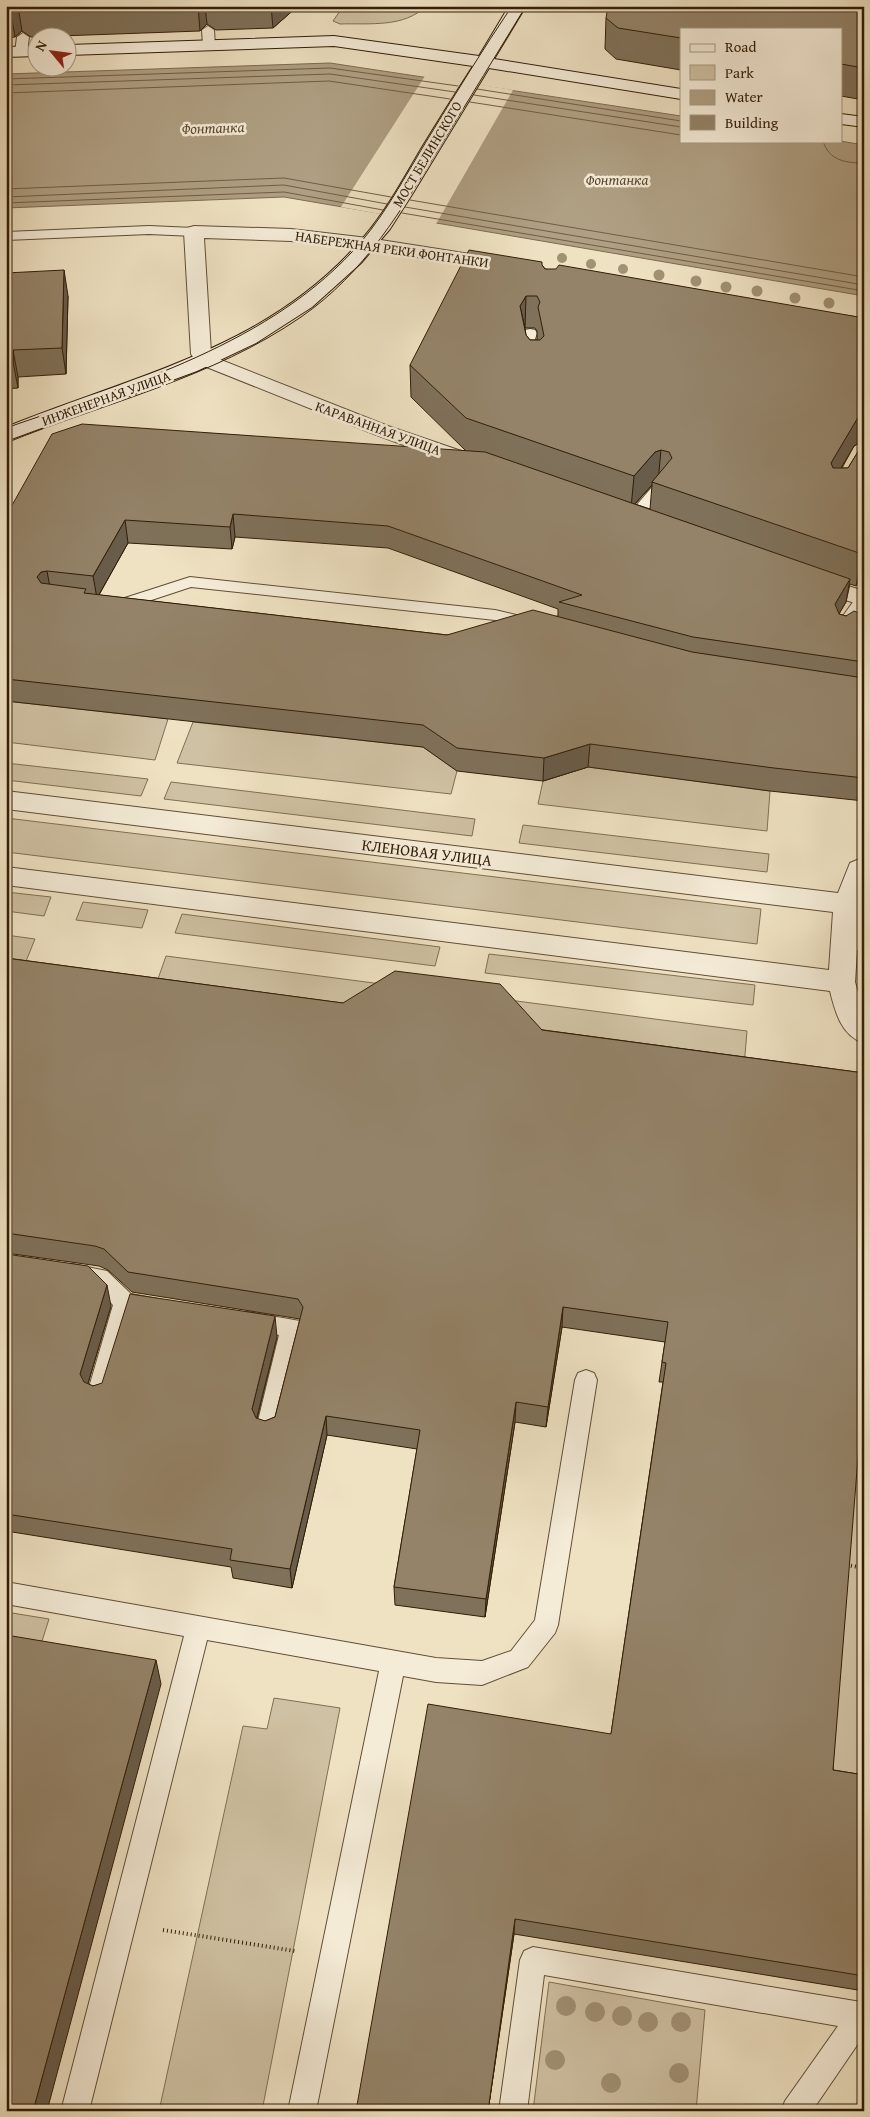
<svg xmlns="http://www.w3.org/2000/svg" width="870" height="2117" font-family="'Gentium Book Plus',serif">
	<rect width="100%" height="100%" fill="#efe2c3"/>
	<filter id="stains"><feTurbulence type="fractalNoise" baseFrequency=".004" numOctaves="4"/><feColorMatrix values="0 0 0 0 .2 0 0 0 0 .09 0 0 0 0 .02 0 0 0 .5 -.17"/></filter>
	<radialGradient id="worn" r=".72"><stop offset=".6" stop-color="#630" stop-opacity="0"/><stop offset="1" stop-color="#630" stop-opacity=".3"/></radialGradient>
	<path fill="#cfc1a3" stroke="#806f55" d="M380,6H426C404,28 370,23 340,24L333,21L342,8L363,9Z
		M6,701L168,719L155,760L6,742Z
		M193,722L423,747L457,771L451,794L177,763Z
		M6,763L148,779L141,796L6,780Z
		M588,767L770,791L767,831L538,804L543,781Z
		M171,782L475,819L472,836L164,799Z
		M6,818L761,909L757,944L6,852Z
		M523,825L769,854L767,872L519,843Z
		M6,892L51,897L44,916L6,911Z
		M83,902L148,910L142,928L76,920Z
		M182,914L440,947L435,966L175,933Z
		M6,935L35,939L18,981L6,979Z
		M489,954L755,985L753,1005L485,973Z
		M166,956L397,986L344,1025L151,999Z
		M501,999L747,1031L743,1079L541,1052Z
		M864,1371V1793L828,1787Z
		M6,1612L49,1619L37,1657L6,1651Z
		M274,1698L340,1708L262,2111H159L243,1726L267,1729Z
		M549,1982L705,2010L696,2111H533Z"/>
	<path fill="#af9f83" stroke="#7d6b51" d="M330,63L681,116V141H840L864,145V296L284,197L6,208V74Z"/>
	<path fill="#efe2c3" d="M425,76L513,90L436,224L341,207Z"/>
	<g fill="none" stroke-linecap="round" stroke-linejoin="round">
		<path stroke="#705e45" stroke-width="1" d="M6,79L330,68L458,86
			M6,85L330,74L455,92
			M477,89L681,121
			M6,93L329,81L450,99
			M474,95L681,127
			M470,102L681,135
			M823,141C829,161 846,163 864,163
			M6,189L284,178L391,197
			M6,197L284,185L387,204
			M410,200L864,277
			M6,203L284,192L383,210
			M405,207L864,285
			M402,213L864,291"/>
		<defs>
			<path id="service" d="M208,26L214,30L215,45L209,49L203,45L202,30Z
				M23,33L29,37L27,52L21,56L15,52L17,37Z
				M149,226L194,228L201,232L194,236L149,234L6,240V232Z
				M530,329L535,330L537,333L535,339L540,363L538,366H528L526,363L521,339L525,330Z
				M659,484L665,486L667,489L665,492L640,523H628L626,519L628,515L653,486Z
				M190,577L495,610L537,620L539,624L537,628L531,629L495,620L191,587L112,613L106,612L104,608L106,604Z
				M864,594V611L847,635L841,637L835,635L833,631L835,627L858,595Z
				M845,935L864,937V951L838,947L835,942L838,937Z
				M72,1264L107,1271L131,1294L163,1300L166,1307L163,1314L155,1316L133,1313L109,1394L106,1401L98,1404L90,1401L87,1394L113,1305L93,1285L64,1279L61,1273L64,1267Z
				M248,1312L300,1321L303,1328L278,1429L275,1436L267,1439L259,1436L256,1429L279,1335L240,1328L237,1321L240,1314Z
				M586,1370L594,1373L597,1380L558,1625L555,1633L528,1667L482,1685L436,1682L403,1676L316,2111H288L379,1671L207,1640L89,2111H61L184,1636L6,1604V1582L436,1658L482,1661L511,1651L535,1620L575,1380L578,1373Z
				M533,1947L861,2002L864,2003V2035L812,2111H781L785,2101L838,2026L544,1975L527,2111H499L520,1960L524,1951Z"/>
			<path id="minor" d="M194,226L291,229L368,238L375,240L378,244L375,248L368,250L291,241L204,238L211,353L216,360L213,364C202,367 197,363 191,354L184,232L187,228Z
				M6,791L838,893L850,863L864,857V893L860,904L855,982L864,1013V1043C841,1036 835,1011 830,991L6,885V867L829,970L833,912L6,809Z"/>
			<path id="tertiary" d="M368,238L502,259L509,261L512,265L509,269L502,271L361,248L358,244L361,240Z
				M206,354L388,426L476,456L479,461L476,466L468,467L460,466L374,434L199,364L196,360L199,356Z
				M813,575L864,591V606L805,587L802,582L805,577Z"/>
			<path id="secondary" d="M509,6H526L494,59L681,89V99L489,68L413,193L390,229L361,263L312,307L256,343L197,371L6,441V427C134,375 269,349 363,238C386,211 403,180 421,149C438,121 455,94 473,66L334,46L68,55V45L334,36L479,56Z
				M38,46V56L6,57V47Z
				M841,114L864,117V127L841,124Z"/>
		</defs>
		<use href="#service" stroke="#614e36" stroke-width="2"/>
		<use href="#minor" stroke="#614e36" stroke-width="2"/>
		<use href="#tertiary" stroke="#614e36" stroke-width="2"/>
		<use href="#secondary" stroke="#321d07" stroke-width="2"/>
		<path stroke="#321d07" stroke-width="4" stroke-dasharray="1 3" stroke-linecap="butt" d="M847,1565L864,1568
			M163,1930L295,1951"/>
		<use href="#service" fill="#f5ecd8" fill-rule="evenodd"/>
		<use href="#minor" fill="#f5ecd8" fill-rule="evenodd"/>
		<use href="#tertiary" fill="#f5ecd8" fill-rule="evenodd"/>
		<use href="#secondary" fill="#f5ecd8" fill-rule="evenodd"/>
		<path stroke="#321d07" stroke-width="1" d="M6,428C129,385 273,344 361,242C388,210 407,173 429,137C456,93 483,49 512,6
			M6,443C104,403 213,378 301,317C365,273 402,209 441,145C469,99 498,52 526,6"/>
	</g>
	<g fill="#a19175">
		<circle cx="562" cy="258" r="5"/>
		<circle cx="591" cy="264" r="5"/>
		<circle cx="623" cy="269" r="5"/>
		<circle cx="659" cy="275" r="5.5"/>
		<circle cx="696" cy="281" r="5.5"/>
		<circle cx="726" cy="287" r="5.5"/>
		<circle cx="757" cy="291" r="5.5"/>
		<circle cx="795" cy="298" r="5.5"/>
		<circle cx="829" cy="303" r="5.5"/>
		<circle cx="566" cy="2006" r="10"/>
		<circle cx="595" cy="2012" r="10"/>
		<circle cx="622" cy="2016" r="10"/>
		<circle cx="648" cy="2022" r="10"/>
		<circle cx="681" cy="2022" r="10"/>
		<circle cx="555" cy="2060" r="10"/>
		<circle cx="679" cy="2073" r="10"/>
		<circle cx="611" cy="2083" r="10"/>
	</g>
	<path fill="#7f715a" stroke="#321d07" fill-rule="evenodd" d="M6,6H298L273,28L216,30L207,24L200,31L31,37L22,31L15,37L6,38Z
		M864,6V100L841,96V29H681V70L616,59L605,49L606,18Z
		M542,265L545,269L864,318V441L854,446L842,468H848L864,442V573L856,586L850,584L846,602L839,614L846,616L864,615V801L770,791L588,767L543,781L457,771L423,747L6,701V516L466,451L411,397L410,365ZM525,328H535L537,331V340H530L526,335ZM652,485L650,509L635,504ZM235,537L388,548L558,609V616L447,635L99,595L128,543L232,549Z
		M6,273L68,296L66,374L18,377V388L6,389Z
		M6,958L864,1073L833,1770L864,1775V1991L514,1934L488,2111H356L611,1734L663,1382H659L665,1342L562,1327L546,1427L515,1422L485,1617L395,1605L394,1587L417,1449L327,1435L292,1588L233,1578L231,1567L6,1531V1254L111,1306L88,1384L93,1386L277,1337L257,1419L265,1421L275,1417L300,1319L132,1292L108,1270L99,1266L6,1253Z"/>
	<path fill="#685c4a" stroke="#321d07" d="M11,6H18L22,31L15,37L10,7Z
		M198,6H205L207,24L200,31Z
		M271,6H298L273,28Z
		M64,270L68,296L66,374L62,348Z
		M526,296L525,328L520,306Z
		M13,350L18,377V388L13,362Z
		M864,411L863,440L854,446L825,495L831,463L860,414Z
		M661,450L658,482H652V485L631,508L634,476L655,452Z
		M233,514L235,537L232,549L230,527Z
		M125,520L128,543L97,598L93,576Z
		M864,551V573L856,586L862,554Z
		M47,571L51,593L45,594L37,577L41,572Z
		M850,579L846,602L831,627L835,604Z
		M590,744L588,767L543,781L544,758Z
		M107,1285L111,1306L85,1393L80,1374Z
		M563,1307L562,1327L546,1427L548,1407Z
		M275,1316L277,1337L254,1429L252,1409Z
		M516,1402L515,1422L485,1617L486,1599Z
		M326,1416L327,1435L292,1588L290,1569Z
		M156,1660L161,1684L47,2111H33Z
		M515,1919L514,1934L488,2111Z"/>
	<path fill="#948369" stroke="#321d07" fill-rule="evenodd" d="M608,6H864V68L841,64V29H681V38L618,28L606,18Z
		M469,250L542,262V265L545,269H556L559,265L864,318V411L860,414L831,463L833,468H848L864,442V551L862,554L652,482L672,458L669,452L661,450L655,452L634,476L466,418L410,365ZM526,296H537L540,302L538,307L544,336L540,340H530L526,335L520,306Z
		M64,270L62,348L13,350V362H6V273Z
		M82,424L485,452L850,579L835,604L839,614L846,616L854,611L864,615V662L693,637L559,602L582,595L388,526L233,514L230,527L125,520L93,576L47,571L41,572L37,577L41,583L86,589L84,593L447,635L533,610L692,652L864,678V778L774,768L590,744L544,758L457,748L423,725L6,679V516L52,434Z
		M6,958L343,1003L395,971L500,984L542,1030L864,1073V1383L833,1770L864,1775V1976L515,1919L488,2111H356L428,1704L611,1734L666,1363L662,1362L668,1322L563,1307L548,1407L516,1402L486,1599L394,1587L420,1430L326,1416L290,1569L230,1560L232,1549L6,1514V1254L88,1266L107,1285L80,1374L84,1382L93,1386L102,1383L130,1294L275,1316L252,1409L256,1418L265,1421L275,1417L303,1307L298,1299L128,1272L104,1249L95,1246L6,1233Z
		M6,1635L156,1660L33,2111H6Z"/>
	<g text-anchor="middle" stroke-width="5" stroke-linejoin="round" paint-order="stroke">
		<g font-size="14" fill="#321d07" stroke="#f5ecd8">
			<text transform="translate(427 154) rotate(-59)" y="5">МОСТ БЕЛИНСКОГО</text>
			<text transform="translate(392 249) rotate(8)" y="5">НАБЕРЕЖНАЯ РЕКИ ФОНТАНКИ</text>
			<text transform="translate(106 398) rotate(-20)" y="5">ИНЖЕНЕРНАЯ УЛИЦА</text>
			<text transform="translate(378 428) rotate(20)" y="5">КАРАВАННАЯ УЛИЦА</text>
		</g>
		<g font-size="15" font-style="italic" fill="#5e4a32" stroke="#f5ecd8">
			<text transform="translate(213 128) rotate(-2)" y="5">Фонтанка</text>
			<text x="617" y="185">Фонтанка</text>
		</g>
		<g font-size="16" fill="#321d07" stroke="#f5ecd8">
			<text transform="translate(427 852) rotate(7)" y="6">КЛЕНОВАЯ УЛИЦА</text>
		</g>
	</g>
	<rect width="870" height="2117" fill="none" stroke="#efe2c3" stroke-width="25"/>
	<rect x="8" y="8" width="855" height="2102" fill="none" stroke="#321d07" stroke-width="2.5"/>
	<rect x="12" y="12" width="845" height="2092" fill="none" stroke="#321d07"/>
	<rect x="680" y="28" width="162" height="115" fill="#f5ecd8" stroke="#a79984"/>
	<rect x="690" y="44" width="25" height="8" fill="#f5ecd8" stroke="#a79984"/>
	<text x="725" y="52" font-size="15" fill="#321d07">Road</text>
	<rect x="690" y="65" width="25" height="15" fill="#cfc1a3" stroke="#a79984"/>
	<text x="725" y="78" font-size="15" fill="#321d07">Park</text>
	<rect x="690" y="90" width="25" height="15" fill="#af9f83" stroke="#a79984"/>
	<text x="725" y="102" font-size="15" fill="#321d07">Water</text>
	<rect x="690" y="115" width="25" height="15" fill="#948369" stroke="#a79984"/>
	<text x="725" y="128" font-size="15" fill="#321d07">Building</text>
	<g transform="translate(52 52) rotate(299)"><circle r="24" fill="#f5ecd8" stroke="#a79984"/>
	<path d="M0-4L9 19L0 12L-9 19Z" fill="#8f2418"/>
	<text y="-8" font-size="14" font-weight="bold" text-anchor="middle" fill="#321d07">N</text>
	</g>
	<rect width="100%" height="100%" filter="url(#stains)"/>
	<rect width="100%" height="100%" fill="url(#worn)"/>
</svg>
